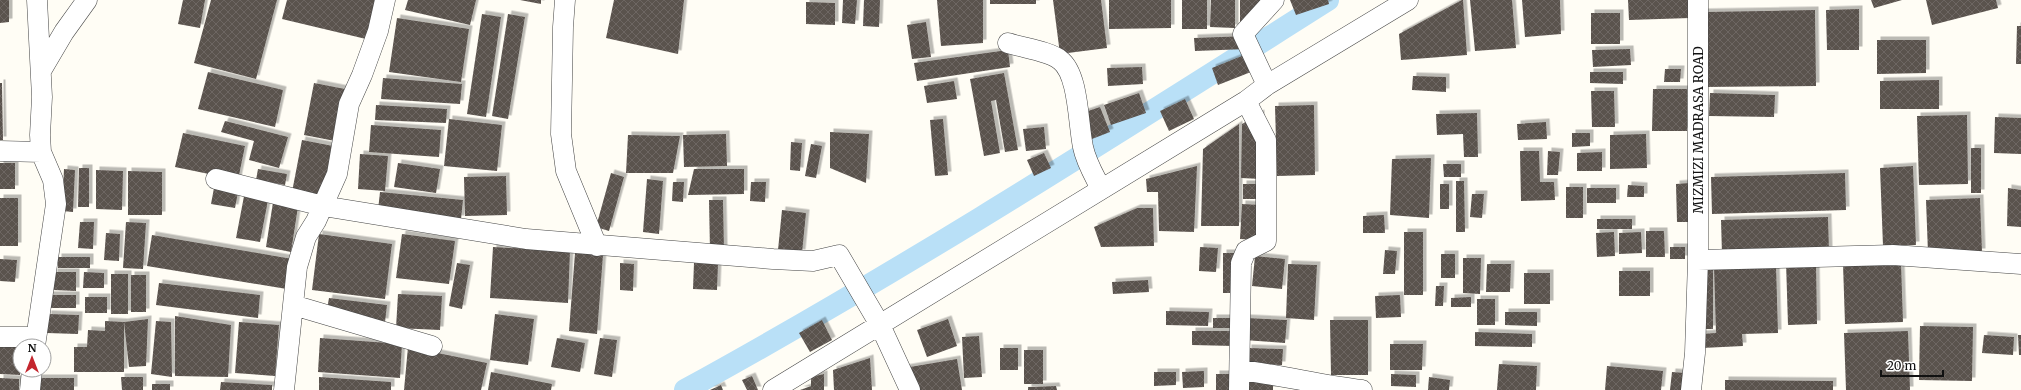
<svg xmlns="http://www.w3.org/2000/svg" width="2021" height="390" font-family="Merriweather,serif">
	<defs>
		<pattern id="building-cross-hatch" width="8" height="8" patternUnits="userSpaceOnUse"><rect width="8" height="8" fill="#5a524d"/><path d="M0 0l8 8M0 8l8-8" fill="none" stroke="#6d6662"/></pattern>
		<filter id="shadow"><feDropShadow dx="3.5" dy="-3.5" stdDeviation="0" flood-color="#0004"/></filter>
	</defs>
	<rect width="100%" height="100%" fill="#fffdf5"/>
	<g fill="none" stroke-linecap="round" stroke-linejoin="round">
		<path stroke="#b9e0f7" stroke-width="22" d="M685,390C904,270 1116,134 1328,0"/>
	</g>
	<path fill="url(#building-cross-hatch)" filter="url(#shadow)" d="M0,0H9V22L0,23Z
		M183,0H205L200,28L178,24Z
		M211,0H277L256,79L194,63Z
		M287,0H375L366,39L282,19Z
		M408,0H476L470,25L405,10Z
		M520,0H541V4Z
		M614,0H684L678,54L606,38Z
		M843,0H857L855,24L842,23Z
		M864,0H880L879,27L863,26Z
		M937,0H983V43L941,46Z
		M990,0H1036V4H990Z
		M1053,0H1101L1107,48L1060,54Z
		M1109,0H1171V28L1109,29Z
		M1182,0H1207V29H1182Z
		M1211,0H1235V28L1210,27Z
		M1240,0H1264L1263,27H1240Z
		M1290,0H1328L1329,4L1296,15Z
		M1462,0H1463L1467,55L1401,60L1399,34Z
		M1470,0H1512L1516,48L1475,51Z
		M1522,0H1560L1561,34L1525,37Z
		M1628,0H1690V18L1629,20Z
		M1871,0H1902L1874,8Z
		M1926,0H1996L1998,8L1932,25Z
		M806,2L835,3V25L806,24Z
		M1859,9V50H1827L1826,10Z
		M1815,10L1816,86L1703,87V12Z
		M1591,13H1620V44H1591Z
		M482,14L501,17L486,117L467,114Z
		M508,14L525,17L508,119L492,116Z
		M397,18L469,29L461,82L389,72Z
		M926,22L931,57L912,59L907,25Z
		M2017,26H2021V64H2016Z
		M1247,36V49L1195,51L1194,38Z
		M1877,40H1926V73L1877,74Z
		M1630,49L1631,65L1593,67L1592,50Z
		M1008,50L1010,67L917,81L914,63Z
		M1254,51L1261,68L1218,85L1212,68Z
		M1142,67L1143,84L1108,86L1107,68Z
		M1665,69H1681L1680,82H1664Z
		M208,72L283,90L275,127L198,109Z
		M1590,72H1623V84L1590,83Z
		M1004,73L1018,150L1005,152L996,100L991,101L1000,153L984,156L970,79Z
		M1413,76L1446,77V92L1412,90Z
		M383,78L462,84L460,104L381,99Z
		M1939,80V109H1880V81Z
		M954,81L957,99L927,103L924,86Z
		M0,83H2L3,140H0Z
		M314,83L345,89L335,141L304,135Z
		M1653,89H1687V131H1652Z
		M1591,91H1614L1615,127H1592Z
		M1139,93L1146,113L1111,125L1104,105Z
		M1710,93L1775,95L1774,117L1709,116Z
		M1185,99L1194,119L1169,131L1160,111Z
		M376,105L447,109L446,123L375,120Z
		M1314,105L1315,175L1277,176L1275,106Z
		M1100,107L1110,132L1092,139L1082,113Z
		M1261,113V179L1241,178L1242,124Z
		M1477,113L1478,157H1464L1463,134L1437,135L1436,114Z
		M1967,115L1968,184L1919,185L1917,116Z
		M1995,117L2021,118V154L1994,153Z
		M449,119L502,125L497,171L444,166Z
		M943,119L948,175L935,176L930,120Z
		M225,121L288,137L279,168L249,160L254,141L221,132Z
		M1546,122L1547,139L1518,140L1517,124Z
		M1239,124V226H1201L1203,149Z
		M371,125L441,130L439,157L369,152Z
		M1044,127L1046,149L1026,151L1023,129Z
		M830,132L869,134L866,183L830,168Z
		M183,133L245,146L238,180L175,167Z
		M1572,133H1590V146L1572,147Z
		M726,134L727,166L684,167L683,135Z
		M1646,134L1647,168L1610,169V135Z
		M628,135L680,136L673,173H626Z
		M302,140L333,146L323,198L292,192Z
		M791,142L802,143L800,171L790,170Z
		M811,144L822,146L816,178L805,176Z
		M1971,148H1981V193H1971Z
		M1520,151H1539L1540,182H1554L1555,200L1521,201Z
		M1548,151L1560,152L1558,175H1547Z
		M1602,152V171H1577V153Z
		M1044,153L1051,168L1034,176L1027,160Z
		M360,154L388,156L385,191L358,189Z
		M1431,158L1429,218L1390,215L1392,159Z
		M0,163H15V189H0Z
		M398,163L440,169L436,193L394,187Z
		M1443,164H1461V177H1444Z
		M1197,166L1194,232L1159,231L1158,192H1147L1146,179Z
		M1913,166L1916,245L1883,246L1880,168Z
		M79,168H89V207H78Z
		M64,169L75,170L73,212L62,211Z
		M258,169L287,174L285,185L256,180Z
		M694,169H744V194L688,195Z
		M96,170L123,171L122,210L96,209Z
		M128,171L162,172V215H128Z
		M611,173L624,177L609,231L596,227Z
		M1845,173L1846,210L1712,214L1711,177Z
		M506,176L507,215L465,216L464,177Z
		M647,179L663,181L659,234L643,232Z
		M1456,181H1464L1465,232H1456Z
		M673,182H684L683,202L672,201Z
		M751,182H766L765,202L750,201Z
		M1690,183L1691,222H1677L1676,184Z
		M1243,184H1263V199H1243Z
		M1440,184H1449V209H1440Z
		M1628,185L1644,186V197H1627Z
		M1566,187H1583V218H1566Z
		M214,188L238,192L235,208L211,204Z
		M1587,188H1616V203H1587Z
		M2008,188L2021,190V227L2007,226Z
		M245,191L269,195L260,242L236,238Z
		M380,192L463,200L461,219L378,210Z
		M1472,194H1484L1482,218L1470,217Z
		M274,196L299,200L291,252L266,247Z
		M0,198H18V246H0Z
		M1980,198L1982,252L1928,253L1926,200Z
		M709,200H723L724,251H710Z
		M1242,204L1261,205L1260,240L1240,239Z
		M1137,208H1153L1154,246L1101,247L1094,227Z
		M782,210L806,213L802,253L778,250Z
		M1384,215L1385,233H1363V216Z
		M1828,217L1829,251L1722,254L1721,220Z
		M1597,219H1632V229H1597Z
		M80,222H94L93,249L78,248Z
		M126,222L146,223L143,269L123,268Z
		M1646,231H1664L1665,257H1646Z
		M1404,232H1423V295H1404Z
		M1614,232L1615,256L1597,257L1596,233Z
		M1641,232L1642,253L1619,254V233Z
		M106,233L120,234L119,261L104,260Z
		M319,234L392,244L385,299L312,290Z
		M402,234L455,241L449,284L396,278Z
		M152,235L304,261L299,291L147,266Z
		M493,247L570,251L568,303L490,298Z
		M1200,247L1218,248L1216,272L1199,271Z
		M1670,247H1685V259H1670Z
		M1385,250L1397,251L1395,274H1383Z
		M575,253L603,255L597,334L569,331Z
		M1223,253H1238V293H1223Z
		M1441,254H1455V278H1441Z
		M1255,256L1285,259L1282,289L1252,286Z
		M58,257H90V268H58Z
		M1463,258H1481L1480,294L1463,293Z
		M0,259L17,260L15,282L0,281Z
		M1816,261L1817,324L1788,325L1786,262Z
		M457,263L470,265L462,309L449,306Z
		M620,263L634,264L633,291L620,290Z
		M694,263L718,264L717,290L693,289Z
		M1901,263L1903,322L1845,324L1843,264Z
		M1288,264L1317,265L1314,320L1286,318Z
		M1487,264H1511L1510,292H1486Z
		M1704,264H1713V329H1704Z
		M1776,265L1778,333L1742,334L1743,346L1702,348L1701,334L1716,333L1714,266Z
		M1619,271H1650V296H1619Z
		M54,272H76V291L53,290Z
		M84,272L104,273V288H83Z
		M1524,273H1550V304H1524Z
		M111,274H128V314H111Z
		M131,275H146V312H131Z
		M1148,280L1149,292L1113,294L1112,282Z
		M159,283L260,295L258,318L156,305Z
		M1436,286H1444L1443,306H1435Z
		M398,294L442,296L440,330L396,328Z
		M49,295H76V308H50Z
		M1400,295L1401,317L1376,318L1375,296Z
		M85,297H107V313H85Z
		M1471,297V307H1451V298Z
		M329,298L387,305L385,322L326,315Z
		M1477,299H1495V325H1477Z
		M1166,311L1209,312L1208,326L1166,325Z
		M1505,312H1537V326L1505,325Z
		M48,314L79,315L78,334L47,333Z
		M495,314L534,319L528,365L490,360Z
		M175,316L231,325L228,377L175,376Z
		M1213,318H1236V328H1213Z
		M1246,318L1287,320L1285,343L1244,340Z
		M148,319L146,366L129,367L124,322Z
		M948,319L957,346L927,357L917,330Z
		M822,320L832,340L810,352L799,333Z
		M1330,320H1368V375H1331Z
		M105,321L124,322V372H74V347H87L88,330L105,331Z
		M156,321L171,322L172,377L151,374Z
		M239,322L279,325L275,376L235,373Z
		M1920,326L1973,327L1972,381L1919,380Z
		M1192,331H1234V346L1192,345Z
		M1908,331L1910,390H1846L1844,333Z
		M1475,332L1532,334V347L1475,346Z
		M1984,335L2014,337L2013,355L1982,353Z
		M2018,335H2021V355H2019Z
		M979,336L982,377L964,378L962,337Z
		M320,338L402,344L400,378L318,372Z
		M557,338L585,343L580,372L551,367Z
		M600,338L617,340L612,377L594,374Z
		M1390,344H1423L1422,370H1390Z
		M0,345L20,346V375L0,374Z
		M408,347L487,363L481,390H404Z
		M1000,348H1018V370H1000Z
		M1248,348L1283,349L1282,365L1247,364Z
		M1024,350H1043V384H1024Z
		M870,358L872,390H834L833,370Z
		M957,359L962,390H912L904,368Z
		M1499,364L1537,366L1536,390H1497Z
		M1607,366L1663,371L1661,390H1605Z
		M1204,371V387L1183,388L1182,372Z
		M491,372L552,384L551,390H488Z
		M1154,372H1176V385L1154,386Z
		M1672,372L1685,373L1684,390H1670Z
		M824,374V390H800L811,386V377Z
		M1216,374H1235V390H1216Z
		M1391,374L1416,375V387L1391,386Z
		M752,376L758,390H747L742,380Z
		M121,377H143V390H122Z
		M319,377L391,382V390H319Z
		M1429,377L1450,380L1449,390H1428Z
		M0,378L19,379V390H0Z
		M34,378H74V390H34Z
		M1247,379H1273V390H1247Z
		M1725,380L1833,381V390H1725Z
		M221,382L272,385V390H220Z
		M152,384H170V390H152Z
		M721,385L723,390H710Z
		M1056,386L1057,390H1028V387Z"/>
	<g fill="none" stroke-linecap="round" stroke-linejoin="round">
		<defs>
			<path id="street" d="M565,0L563,27L561,134L566,171L597,246
				M1008,43C1023,48 1049,51 1060,60C1079,74 1078,124 1083,147C1086,162 1094,175 1101,189
				M41,71L64,32L87,0
				M1267,85L1243,34L1274,0
				M0,151L41,152
				M216,179L323,206L526,239L773,259L813,261L839,255L880,325L910,390
				M1698,260L1893,255L2021,264
				M293,305L432,346
				M0,337H36
				M35,346L56,204L53,180L41,152L40,135L42,97L37,0
				M1240,370C1281,375 1321,385 1362,390
				M30,390L32,370
				M284,390L297,267L306,237L316,221L337,174L349,104L362,75L378,31L385,0
				M773,390L1246,101L1267,85L1408,0
				M1239,390L1241,263L1246,251L1266,241V140L1246,101
				M1691,390L1695,353L1698,260V0"/>
		</defs>
		<use href="#street" stroke="#444" stroke-width="21"/>
		<use href="#street" stroke="#fff" stroke-width="20"/>
	</g>
	<g text-anchor="middle" stroke-width="4" stroke-linejoin="round" paint-order="stroke">
		<g font-size="13" fill="#111" stroke="#fff">
			<text transform="translate(1698 130) rotate(-90)" y="5">MIZMIZI MADRASA ROAD</text>
		</g>
	</g>
	<g transform="translate(32 358)"><circle r="19" fill="#ffffff" stroke="#a0a0a0"/>
	<path d="M0-3L7 15L0 10L-7 15Z" fill="#c4262e"/>
	<text y="-6" font-size="11" font-weight="bold" text-anchor="middle" fill="#111111">N</text>
	</g>
	<path d="M1881 370v6h62v-6" fill="none" stroke="#111111" stroke-width="2"/>
	<text x="1887" y="370" font-size="12" fill="#111111" stroke="#ffffff" stroke-width="3" paint-order="stroke">20 m</text>
</svg>
